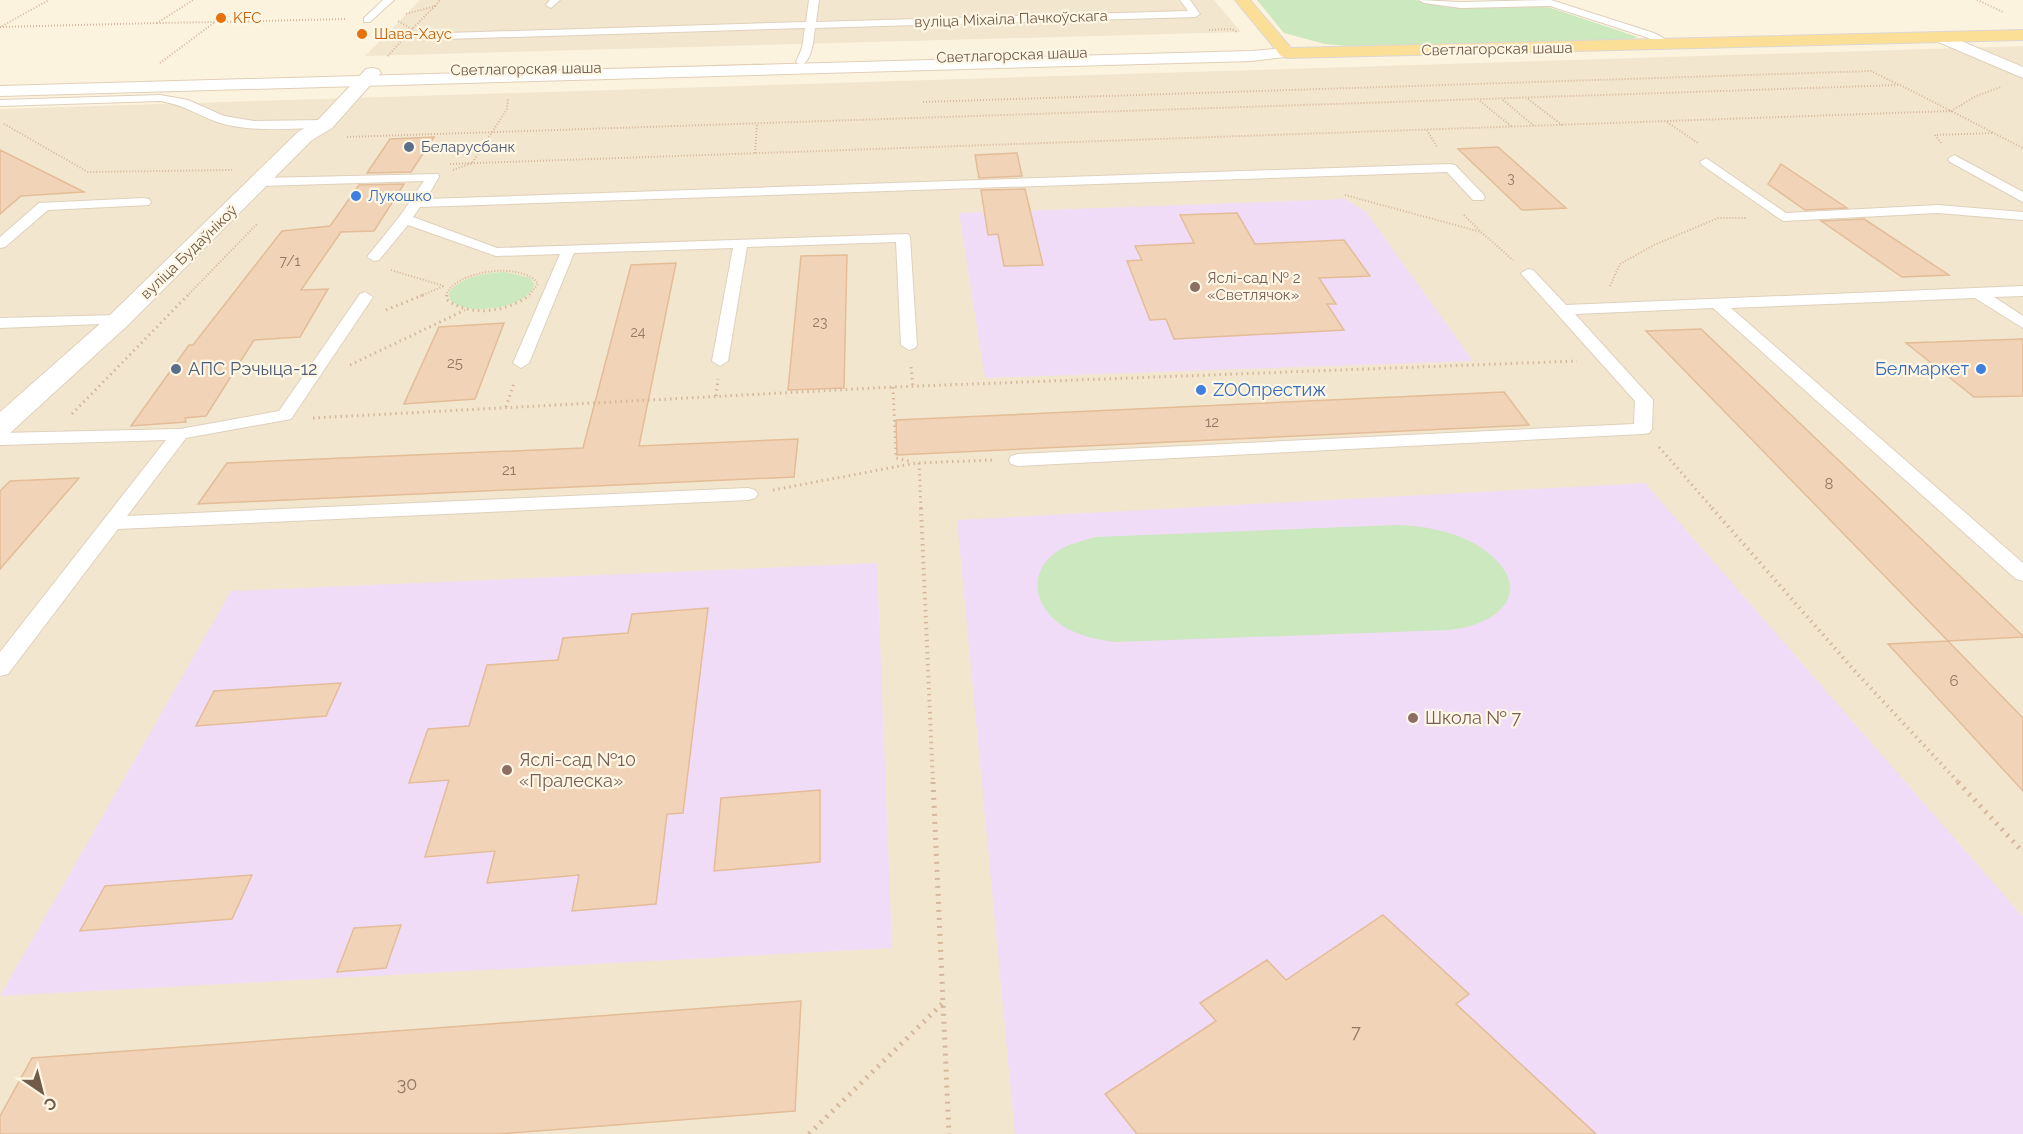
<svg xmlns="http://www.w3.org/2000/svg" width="2023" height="1134" font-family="Raleway,sans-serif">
	<rect width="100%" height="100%" fill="#fcf3df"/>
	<path fill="#f3e6ce" d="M420,0H1214L1241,32L365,56Z
		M2023,46V1134H0V109Z"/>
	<path fill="#f0dcf7" d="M1345,199L1366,212L1473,361L985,378L959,213Z
		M1645,483L2023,917V1134H1015L957,520Z
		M877,563L892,948L0,996L231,591Z"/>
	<path fill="#cbe8be" d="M1257,0H1415L1429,3L1537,6L1551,8L1638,37L1628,40L1348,46L1325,44L1284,33Z
		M505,272L530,278L534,284C529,309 466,317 450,300L449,293C461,276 486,273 505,272Z
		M1397,525C1425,526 1453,531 1477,545C1536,582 1509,624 1449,630L1115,642C1098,640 1081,636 1066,628C1036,610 1025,575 1056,552C1068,544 1082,541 1095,537Z"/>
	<path fill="#f1d4b7" stroke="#e3bc98" stroke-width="1.5" d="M434,137L411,172L367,173L390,139Z
		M1498,147L1566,208L1522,210L1458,149Z
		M0,150L84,192L21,196L0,214Z
		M1017,153L1022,176L979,178L975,155Z
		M1781,164L1847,208L1805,210L1768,184Z
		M404,184L374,231L341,232L301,290L328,289L300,337L254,340L206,416L185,418L186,422L131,426L189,345H193L282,231L330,226L359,185Z
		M1025,189L1043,265L1004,266L998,234L988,235L981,190Z
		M1237,213L1255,244L1344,240L1370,276L1319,278L1336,304H1327L1344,330L1174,339L1166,319L1150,320L1127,261L1142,260L1135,246L1194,243L1180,215Z
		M1864,219L1949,275L1902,277L1821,221Z
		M847,255L844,388L788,390L801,256Z
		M676,263L639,446L798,439L794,477L198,504L227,463L583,448L631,265Z
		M504,323L475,399L404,404L439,327Z
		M1701,329L2023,636V637L1948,641L1646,331Z
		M2023,339V396L1974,397L1906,343Z
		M1504,392L1529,425L897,455L896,420Z
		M79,478L0,569V491L10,481Z
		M708,608L683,813L667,814L656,904L572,911L579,875L487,883L495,851L425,857L449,780L409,783L428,729L469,726L487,665L558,660L563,638L628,633L632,614Z
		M1948,641L2023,718V791L1888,644Z
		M341,683L326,716L196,726L214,691Z
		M820,790V862L714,871L721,798Z
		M252,875L232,919L80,931L105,886Z
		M1383,915L1469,994L1456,1004L1596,1134H1137L1105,1094L1216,1021L1200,1003L1267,960L1286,980Z
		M401,925L386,968L337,972L354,928Z
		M801,1001L795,1111L498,1134H0V1116L32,1058Z"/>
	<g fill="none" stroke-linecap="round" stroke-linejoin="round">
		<defs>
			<path id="service" d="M383,0H394L370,22H364V18Z
				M550,0H560L551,8L546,5Z
				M809,0H819L816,22L1188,11L1180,0H1190L1200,14L1195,17L815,28C813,40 813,60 801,65L796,62L802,48L805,28L447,39L442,36L447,33L806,22Z
				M1419,0L1461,2L1551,0L1654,33L1676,45L1667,47L1646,37L1550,6L1461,8L1424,3Z
				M160,95L188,100L224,116L254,121L325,120L331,124L325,128C290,128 251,133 217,122C196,114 184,105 160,101L0,106V100Z
				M1954,155L2023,192V202L1950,162L1948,159Z
				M1706,158L1786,213L1938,205L2023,212V220L1938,213L1783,221L1702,165L1700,162Z
				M1450,164L1455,165L1483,194L1485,197L1483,200H1473L1447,172L420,207L413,217L497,248L908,234L910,237L917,345L915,348L909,350L901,345L896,242L747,247L728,361L720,366L712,361L733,248L574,253L529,363L521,368L513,363L560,254L496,256L408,225L379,260L374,261L367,257L400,216L424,181L261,186L254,182L261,178L438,174L439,177L426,199Z
				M144,198L149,199L151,202L149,205L48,210L5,247L0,248V237L39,203Z
				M1528,269L1533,270L1566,305L2023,286V296L1994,297L2023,316V328L1975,298L1731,308L2023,563V581L2016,579L1713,308L1575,314L1653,400L1652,429L1649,433L1643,434L1018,466L1011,464L1009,460L1011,456L1018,454L1634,424L1635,401L1523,276L1521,273Z
				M365,292L373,297L291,419L186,438L127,516L748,488L755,490L758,494L755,498L748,500L118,529L8,674L0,676V652L166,440L0,445V433L180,429L279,411L360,294Z
				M119,315L125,317L127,320L125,323L0,328V318Z"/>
			<path id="minor" d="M372,68L378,69L381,73L332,128L312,140L128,325L10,433L0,436V412L110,315L298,132L318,120L366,69Z"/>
			<path id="tertiary" d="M1942,33L2023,67V78L1936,41L1934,38Z"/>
			<path id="secondary" d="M1287,48L1295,53L1293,56L1251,61L0,96V86L1251,51Z"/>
			<path id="primary" d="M1235,0H1250L1291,48L2023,30V40L1287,58L1281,56Z"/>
		</defs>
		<use href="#service" stroke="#dfd0bb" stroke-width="2"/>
		<use href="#minor" stroke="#dfd0bb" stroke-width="2"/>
		<use href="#tertiary" stroke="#dfd0bb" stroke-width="2"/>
		<use href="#secondary" stroke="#e1cfb6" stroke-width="2"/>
		<use href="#primary" stroke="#ddd7d3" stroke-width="2"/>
		<path stroke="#d5b79b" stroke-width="2" stroke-dasharray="1 2" stroke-linecap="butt" d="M1977,0L2003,12
			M435,6L440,0
			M406,14L435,6L412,29
			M218,22L346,19
			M2,26L49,0
			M0,27L157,23
			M1209,30L1232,29L1237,32
			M388,56L412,29L398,21
			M160,63L215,22L157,23L193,0
			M1528,99L1562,125
			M1503,100L1534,126
			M1480,101L1511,126
			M923,102L1871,71L1899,85
			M1667,122L1698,143
			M4,124L88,172L232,170
			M1427,130L1437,147
			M347,137L1900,85L1951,111L1976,96L2001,87
			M1941,143L1935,135L1993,133
			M755,153L757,125
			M450,164L1951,111L2023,148
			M453,170L472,163L507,109L508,99
			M1345,195L1481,232L1513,260
			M1464,215L1480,231
			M391,270L444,286
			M1610,286L1620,264L1654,245L1718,218H1746
			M187,296L257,224
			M420,296L444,286
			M446,296C453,270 524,261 538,284L528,296"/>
		<path stroke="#d5b79b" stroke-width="3" stroke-dasharray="1.5 4" stroke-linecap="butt" d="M447,295L446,299C470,318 507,312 530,295
			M386,310L423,295
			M350,365L465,310
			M911,367L913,387
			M893,387L896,458L912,462
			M716,396L718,379
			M506,407L514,383
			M72,414L188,295
			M313,418L893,387L1577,361
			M1659,447L1713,509
			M919,463L921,509
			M773,490L916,463L994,460"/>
		<path stroke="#d5b79b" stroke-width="4" stroke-dasharray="1.5 4.5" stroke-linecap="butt" d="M921,508L933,783
			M1712,508L1853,669L1959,783"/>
		<path stroke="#d5b79b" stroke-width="5" stroke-dasharray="2 6" stroke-linecap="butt" d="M933,782L949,1134
			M1958,782L2023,852
			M809,1134L943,1003"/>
		<use href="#service" fill="#fff" fill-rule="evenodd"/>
		<use href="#minor" fill="#fff" fill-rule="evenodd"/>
		<use href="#tertiary" fill="#fff" fill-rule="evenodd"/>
		<use href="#secondary" fill="#fff" fill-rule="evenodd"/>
		<use href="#primary" fill="#fbdf97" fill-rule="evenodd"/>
	</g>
	<g fill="#e8710a" stroke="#fff7e5" stroke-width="2">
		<circle cx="221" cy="18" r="6"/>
		<circle cx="362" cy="34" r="6"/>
	</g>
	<g fill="#5c6f8a" stroke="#fff7e5" stroke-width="2">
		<circle cx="409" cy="147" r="6"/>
		<circle cx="176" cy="369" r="6"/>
	</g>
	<g fill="#3f7fe0" stroke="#fff7e5" stroke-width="2">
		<circle cx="356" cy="196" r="6"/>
		<circle cx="1981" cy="369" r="6"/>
		<circle cx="1201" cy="390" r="6"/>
	</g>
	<g fill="#8d6e63" stroke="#fff7e5" stroke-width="2">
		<circle cx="1195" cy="287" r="6"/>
		<circle cx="1413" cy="718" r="6"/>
		<circle cx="507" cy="770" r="6"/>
	</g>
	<g text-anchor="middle" stroke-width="4.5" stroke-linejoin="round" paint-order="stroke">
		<g font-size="14" fill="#917863">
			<text x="1511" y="183">3</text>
			<text x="290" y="266">7/1</text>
			<text x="820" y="327">23</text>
			<text x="638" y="337">24</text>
		</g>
		<g font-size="15" fill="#c56008" stroke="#fff7e5" text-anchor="start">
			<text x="233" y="23">KFC</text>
			<text x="374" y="39">Шава-Хаус</text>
		</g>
		<g font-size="15" fill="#715a47" stroke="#fff7e5">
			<text transform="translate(1011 19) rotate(-2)" y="5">вуліца Міхаіла Пачкоўскага</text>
			<text transform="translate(1497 49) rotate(-1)" y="5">Светлагорская шаша</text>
			<text transform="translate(1012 55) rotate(-2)" y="5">Светлагорская шаша</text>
			<text transform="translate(526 69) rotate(-1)" y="5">Светлагорская шаша</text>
			<text transform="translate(189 252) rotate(-44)" y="5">вуліца Будаўнікоў</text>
		</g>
		<g font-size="15" fill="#4e5e75" stroke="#fff7e5" text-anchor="start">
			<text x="421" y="152">Беларусбанк</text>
		</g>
		<g font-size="15" fill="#366cbe" stroke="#fff7e5" text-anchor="start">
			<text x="368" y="201">Лукошко</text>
		</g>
		<g font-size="15" fill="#785e54" stroke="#fff7e5" text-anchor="start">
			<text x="1207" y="283">Яслі-сад № 2<tspan x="1207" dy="17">«Светлячок»</tspan></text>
		</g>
		<g font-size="15" fill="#917863">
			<text x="455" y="368">25</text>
			<text x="1212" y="427">12</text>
			<text x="509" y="475">21</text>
			<text x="1829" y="489">8</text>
			<text x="1954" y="686">6</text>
		</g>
		<g font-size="18" fill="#4e5e75" stroke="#fff7e5" text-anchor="start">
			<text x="188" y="375">АПС Рэчыца-12</text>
		</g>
		<g font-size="18" fill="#366cbe" stroke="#fff7e5" text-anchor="end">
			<text x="1969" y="375">Белмаркет</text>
			<text x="1213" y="396" text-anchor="start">ZOOпрестиж</text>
		</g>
		<g font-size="18" fill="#785e54" stroke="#fff7e5" text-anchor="start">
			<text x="1425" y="724">Школа № 7</text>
			<text x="519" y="766">Яслі-сад №10<tspan x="519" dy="21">«Пралеска»</tspan></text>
		</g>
		<g font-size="18" fill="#917863">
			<text x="1356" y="1038">7</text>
			<text x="407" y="1090">30</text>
		</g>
	</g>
	<g transform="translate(42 1092) rotate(145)" stroke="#fff7e5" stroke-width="4.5" paint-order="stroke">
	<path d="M0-4.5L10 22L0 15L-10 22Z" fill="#715a47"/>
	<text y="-9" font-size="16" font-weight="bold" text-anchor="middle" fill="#715a47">С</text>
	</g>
</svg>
